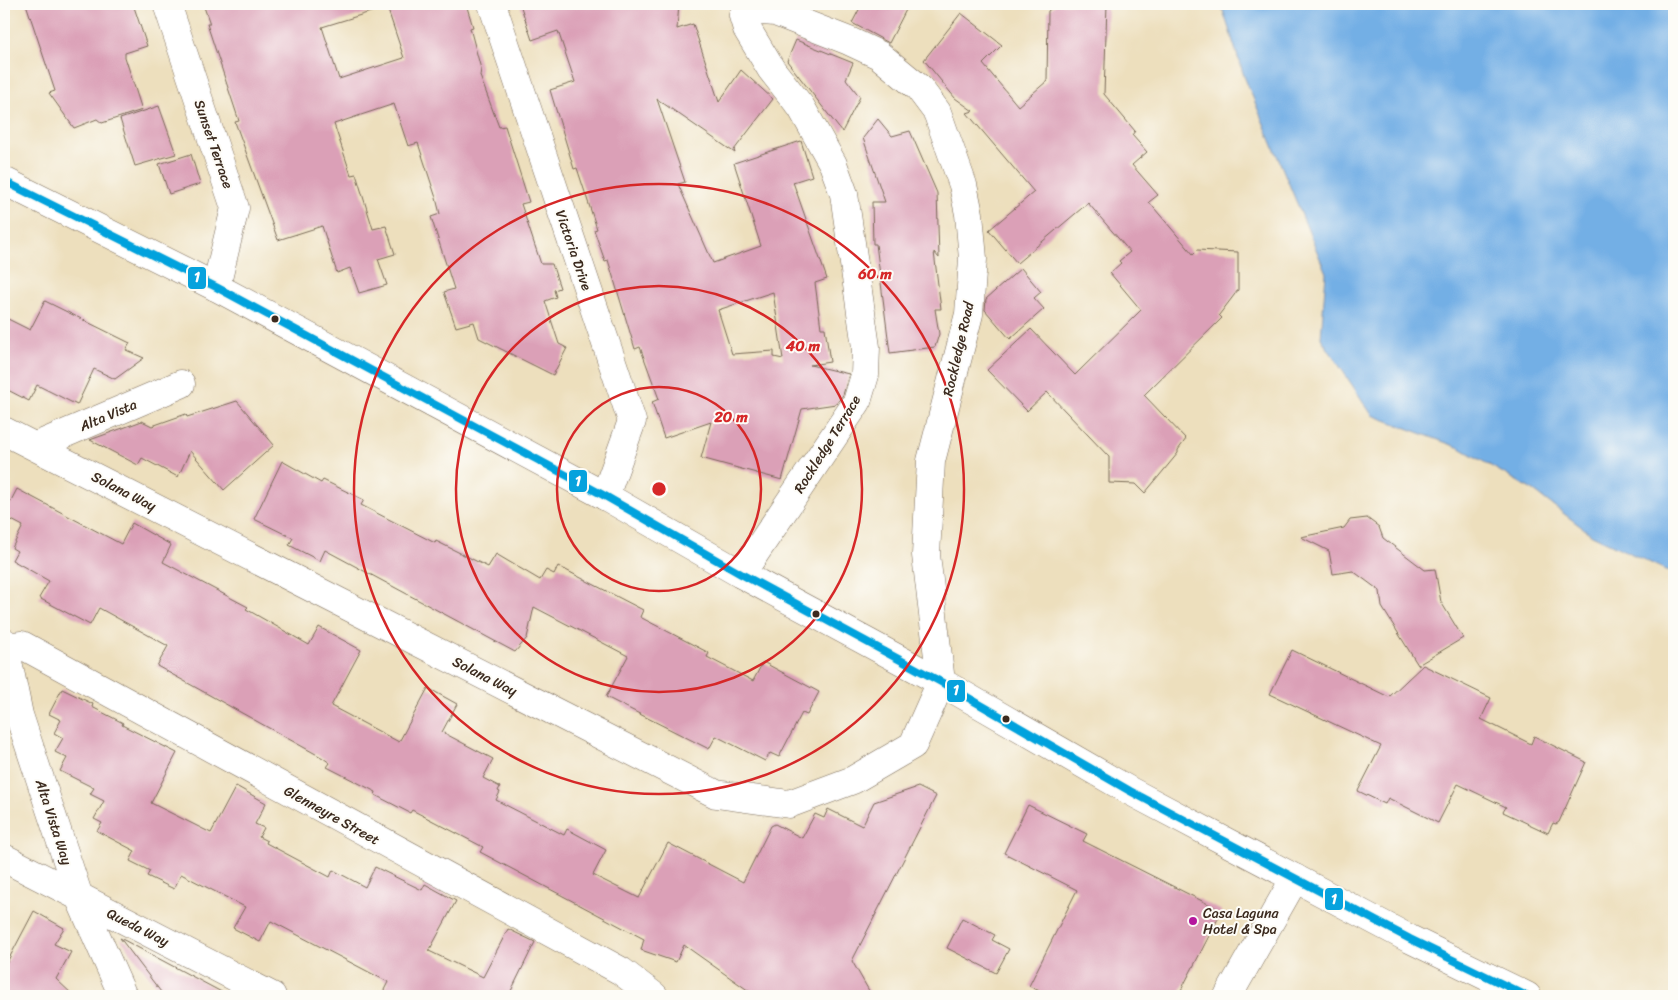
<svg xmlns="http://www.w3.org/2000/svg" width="1678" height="1000" font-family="Sriracha,sans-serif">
	<rect width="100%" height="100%" fill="#fdfcf7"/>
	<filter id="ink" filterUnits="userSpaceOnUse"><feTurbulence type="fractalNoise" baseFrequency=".02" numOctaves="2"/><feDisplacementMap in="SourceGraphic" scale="10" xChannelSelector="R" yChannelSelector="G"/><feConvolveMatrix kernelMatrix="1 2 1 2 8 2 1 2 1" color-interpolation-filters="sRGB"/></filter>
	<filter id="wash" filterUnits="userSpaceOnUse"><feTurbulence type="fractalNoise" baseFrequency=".0096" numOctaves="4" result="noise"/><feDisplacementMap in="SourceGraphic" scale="20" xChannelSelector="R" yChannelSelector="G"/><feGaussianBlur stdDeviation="1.12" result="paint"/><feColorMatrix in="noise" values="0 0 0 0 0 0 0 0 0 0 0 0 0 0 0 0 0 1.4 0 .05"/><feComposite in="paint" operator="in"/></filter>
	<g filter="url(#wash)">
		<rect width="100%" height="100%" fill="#eddfbd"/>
		<path fill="#73afe5" stroke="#576c82" d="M1221,4H1674V574L1592,535L1534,491L1460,448L1372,415L1321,338L1326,273L1244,76Z"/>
		<g id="blocks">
			<path fill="#dba0b7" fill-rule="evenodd" d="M26,4H133L147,46L125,53V57L142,110L102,123L97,119L74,128L49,93L55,91Z
				M203,4H376L377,10L322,27L339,79L404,58L386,4H466L473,27L470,28L481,69L480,76L499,127L505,126L529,202L521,204L541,264H552L560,288L554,290L556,297L545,301L559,344L567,348L553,375L479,338L474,322L456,327L444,292L454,289L431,217L440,214L436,198L418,143L408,146L394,104L334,124L351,175L356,174L373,229L386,226L395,254L378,259L387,285L359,293L350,268L337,273L322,226L278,240L235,122L239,121L207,24H210Z
				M520,4H679L677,29L693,24L719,102L741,70L773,99L734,150L735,153L657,99L685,182L678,184L713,263L761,246L734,163L801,141L812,176L793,182L827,279L815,283L821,328H825L830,362L810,365L849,374L843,395L836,404L802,409L782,480L701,458L711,422L664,438L652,402L659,399L640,347L635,349L608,260L605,261L594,230L597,229L577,168L574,169L550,90L575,82L558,31L532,40ZM773,292L783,359L774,357V351L732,354L718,310Z
				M862,4H909L889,43L852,23Z
				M1056,4H1107L1104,94L1135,131L1132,135L1147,152L1132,165L1158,195L1149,202L1193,254L1197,250L1238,252V290L1219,315L1222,318L1144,395L1186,439L1178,450V453L1145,493L1136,484L1109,483V457L1047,392L1027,411L987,370L1031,329L1075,375L1141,310L1110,273L1121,263L1119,261L1130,252L1088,203L1017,263L989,230L1034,192L967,113L973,111L955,98L924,60L961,13L1002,45L983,64L1018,106L1047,81L1048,11Z
				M796,40L853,63L846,79L860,97L842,132L787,61Z
				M159,106L176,154L135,166L120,119Z
				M878,119L892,136L910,131L937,193L939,258L934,252L941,309H935L939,334L935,347L890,353L876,244H873L872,202H885L863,138Z
				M191,154L200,184L169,194L159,164Z
				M1021,268L1041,292L1034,298L1044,309L1010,339L985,310L986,299Z
				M45,301L130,343L126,350L144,358L115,379L94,369L77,405L37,385L29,401L4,388V317L30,330Z
				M237,401L274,445L224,490L190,451L178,477L142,458L138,465L90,440L142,421L152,426L186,414L187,417Z
				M282,461L321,483L323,480L364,500L361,505L435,543L436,541L488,567L496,554L540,580L546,570L554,574L558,566L643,610L640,617L709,653L707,657L753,681L763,662L819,692L807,715L802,713L779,757L770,753L765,761L716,736L709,749L606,697L628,656L534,607L527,638L515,652L325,550L320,561L289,545L293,538L254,519Z
				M17,489L121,544L132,523L171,545L163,562L248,607L246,609L309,645L319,627L361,650L331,706L399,742L428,688L457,704L442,732L493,759L483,778L500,787L498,791L500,792L496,800L564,835L567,829L606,850L593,875L639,898L668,843L743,882L771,826L775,824L802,838L815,814L824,818L828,809L862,826L874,802L918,787L936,796L852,961L872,996H756L684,945L676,962L641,950L644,939L480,852L483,847L412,810L410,813L375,795L376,792L327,767L330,763L323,758L157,666L168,646L99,608L90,625L39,598L49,581L12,560L17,551L12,548L23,526L4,516V514Z
				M1367,518L1379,527L1383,538L1425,570L1435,569L1441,602L1463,638L1418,665L1382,607L1380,591L1353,571L1333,574L1329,551L1301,537L1344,528L1350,520Z
				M1292,650L1389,697L1423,665L1491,698L1481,719L1531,744L1534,736L1586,762L1559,822L1556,824L1553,823L1548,833L1503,812L1506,807L1458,784L1438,823L1388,798L1385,804L1358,791L1381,746L1270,694Z
				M62,689L93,704L92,707L123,723L122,725L177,753L151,803L211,833L236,786L266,803L255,824L264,828L259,837L267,841L266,843L330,877L333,870L365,887L375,867L422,890L425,884L456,901L429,951L483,977L508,929L535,942L511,991L521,996H381L388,982L271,921L260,942L233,928L245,907L181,874L174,889L147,876L150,871L130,861L135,851L97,831L102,823L94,819L104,801L90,794L94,788L60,771L67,758L55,752L63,738L54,733L61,720L49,714Z
				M1028,805L1087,834L1083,841L1222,911L1178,996H1050L1029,986L1077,890L1004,853Z
				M34,911L64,928L54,944L71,952L56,979L74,996H4V968Z
				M962,918L995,935L992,940L1009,949L996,973L947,948Z
				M120,938L229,996H164Z"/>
		</g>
	</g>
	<g filter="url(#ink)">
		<use href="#blocks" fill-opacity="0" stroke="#796956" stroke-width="1"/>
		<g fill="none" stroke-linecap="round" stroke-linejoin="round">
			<defs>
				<path id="minor" d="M167,4L235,208L216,287
					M492,4L632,421L605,496
					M4,431L716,794L789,804L853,780L913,745L941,682L926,555L931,461L969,314L973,259L969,214L963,185L937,112L919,88L879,55L849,41L775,12L749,10L743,16L747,29L771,69L801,107L833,164L844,194L866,347L865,375L857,402L741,574
					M36,446L181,384
					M4,642L19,715L79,897L123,996
					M6,647L22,645L621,971L654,996
					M4,858L272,996
					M1228,996L1295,878"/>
				<path id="highway" d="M4,181L216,287L605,496L741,574L941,682L1130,791L1410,939L1527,996"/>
			</defs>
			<use href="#minor" stroke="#796956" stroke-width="29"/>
			<use href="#highway" stroke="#796956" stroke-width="29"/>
			<use href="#minor" stroke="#fff" stroke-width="28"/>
			<use href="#highway" stroke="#fff" stroke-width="28"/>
			<defs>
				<path id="bus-1" d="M4,181L216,287L605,496L741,574L941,682L1130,791L1410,939L1527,996"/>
			</defs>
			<use href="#bus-1" stroke="#fdfcf7" stroke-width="11"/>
			<use href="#bus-1" stroke="#06a2dd" stroke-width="8"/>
		</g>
	</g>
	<g fill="none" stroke="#d62828" stroke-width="2.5">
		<circle cx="659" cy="489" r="102"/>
		<circle cx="659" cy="489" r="203"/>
		<circle cx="659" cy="489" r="305"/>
	</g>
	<g fill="#3b2a1e" stroke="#fdfcf7" stroke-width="2">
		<circle cx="275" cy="319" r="4.5"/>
		<circle cx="816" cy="614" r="4.5"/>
		<circle cx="1006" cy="719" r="4.5"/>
	</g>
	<circle fill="#b5179e" stroke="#fdfcf7" stroke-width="2" cx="1193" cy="921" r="5"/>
	<g text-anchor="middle" stroke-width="4" stroke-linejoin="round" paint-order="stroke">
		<g font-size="14" fill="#3b2a1e" stroke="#fdfcf7">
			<text transform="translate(214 144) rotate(71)" y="5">Sunset Terrace</text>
			<text transform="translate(574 250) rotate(71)" y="5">Victoria Drive</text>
			<text transform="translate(958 349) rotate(-77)" y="5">Rockledge Road</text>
			<text transform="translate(108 415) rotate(-23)" y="5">Alta Vista</text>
			<text transform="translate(827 444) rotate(-58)" y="5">Rockledge Terrace</text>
			<text transform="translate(124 491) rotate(27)" y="5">Solana Way</text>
			<text transform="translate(485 676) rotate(27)" y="5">Solana Way</text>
			<text transform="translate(332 815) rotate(29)" y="5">Glenneyre Street</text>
			<text transform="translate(54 822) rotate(72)" y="5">Alta Vista Way</text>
			<text transform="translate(138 927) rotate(27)" y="5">Queda Way</text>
		</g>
		<g font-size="14" fill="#3b2a1e" stroke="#fdfcf7" text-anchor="start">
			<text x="1203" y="918">Casa Laguna<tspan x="1203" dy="16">Hotel &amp; Spa</tspan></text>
		</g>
	</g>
	<circle cx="659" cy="489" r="8" fill="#d62828" stroke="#fdfcf7" stroke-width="2.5"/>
	<g font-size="15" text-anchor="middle" font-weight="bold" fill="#d62828" stroke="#fdfcf7" stroke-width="4" stroke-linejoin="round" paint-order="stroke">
		<text x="875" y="279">60 m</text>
		<text x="803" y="351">40 m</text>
		<text x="731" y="422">20 m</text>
	</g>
	<g stroke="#fdfcf7" stroke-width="2">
		<rect x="187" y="266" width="20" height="24" rx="5" fill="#06a2dd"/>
		<rect x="568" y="469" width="20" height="24" rx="5" fill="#06a2dd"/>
		<rect x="946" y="679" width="20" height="24" rx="5" fill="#06a2dd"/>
		<rect x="1324" y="887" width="20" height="24" rx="5" fill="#06a2dd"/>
	</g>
	<g font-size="14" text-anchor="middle" font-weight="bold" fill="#fff">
		<text x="197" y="282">1</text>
		<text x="578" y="486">1</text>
		<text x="956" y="695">1</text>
		<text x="1334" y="904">1</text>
	</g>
	<rect width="1678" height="1000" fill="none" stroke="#fdfcf7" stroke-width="20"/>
</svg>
